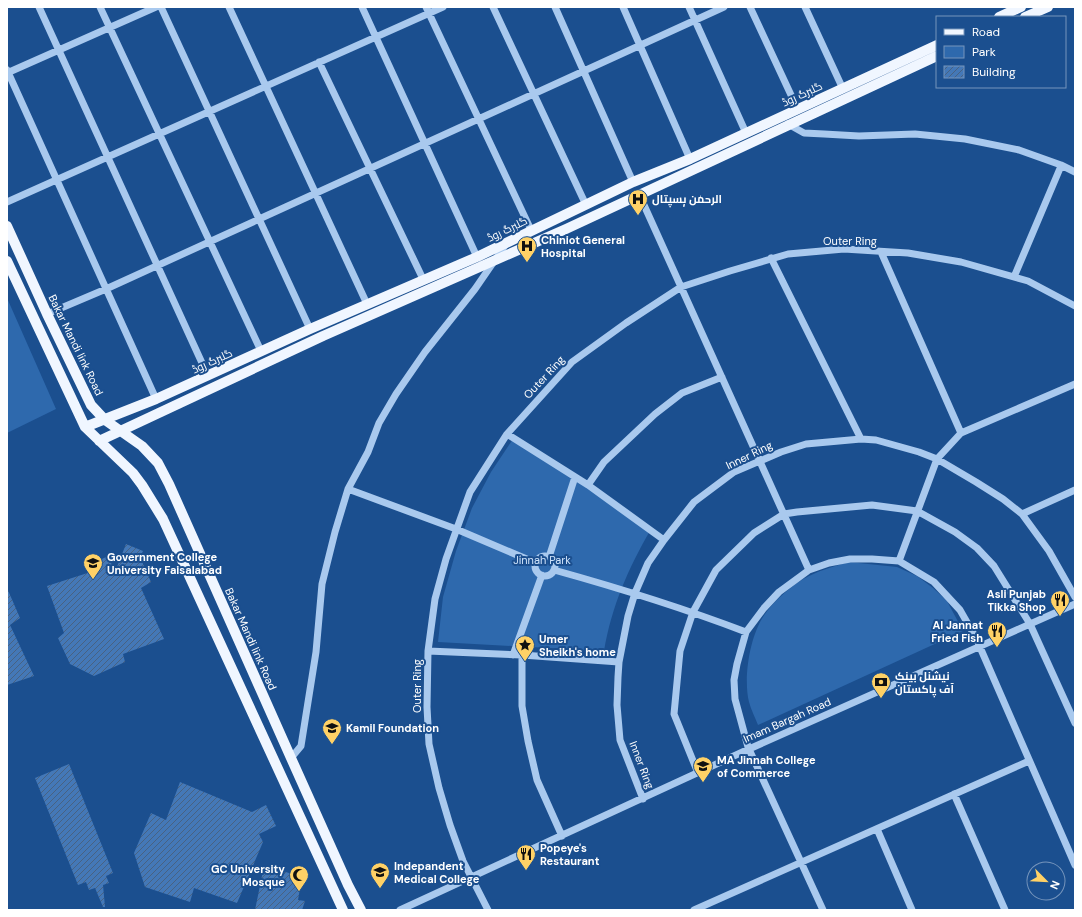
<svg xmlns="http://www.w3.org/2000/svg" width="1082" height="917" font-family="'DM Sans',Cairo,sans-serif">
	<defs>
		<pattern id="building-hatch" width="6" height="6" patternUnits="userSpaceOnUse"><rect width="6" height="6" fill="#4478b7"/><path d="M-1 1l2-2M0 6l6-6M5 7l2-2" fill="none" stroke="#486282"/></pattern>
	</defs>
	<rect width="100%" height="100%" fill="#1b4f8f"/>
	<path fill="#2e69ad" d="M7,298L56,409L7,433Z
		M513,439L651,529C628,569 612,605 604,651L438,642L443,597L456,551L472,508L491,472Z
		M849,562L897,567L917,576L933,588L947,601L963,631L758,725C755,717 751,710 749,702C743,678 750,634 765,614C774,601 794,583 809,576C821,570 835,566 849,562Z"/>
	<path fill="url(#building-hatch)" d="M126,544L143,551L140,557L151,582L141,588L164,639L123,654L125,662L94,676L70,664L58,638L64,633L47,586L97,570L94,563L108,556L115,572Z
		M7,588L20,618L10,625L34,676L7,685Z
		M69,764L113,873L106,876L109,883L103,885L105,907H103L95,888L89,890L86,882L78,885L35,778Z
		M180,782L252,812L266,805L276,826L259,834L263,842L237,903L194,888L190,902L145,887L134,853L151,813L166,820Z
		M276,869L302,877L298,900L305,901L302,910H255L263,871L273,874Z"/>
	<g fill="none" stroke-linecap="round" stroke-linejoin="round">
		<path stroke="#a9c9ee" stroke-width="7" d="M39,7L208,376
			M100,7L261,351
			M161,7L310,329
			M229,7L367,304
			M362,7L477,257
			M426,7L531,230
			M493,7L586,205
			M555,7L633,182
			M623,7L690,159
			M689,7L746,133
			M750,7L798,110
			M805,7L843,89
			M319,62L423,279
			M7,70L156,399
			M7,73L156,7
			M788,124L804,133L824,134L859,136L915,134L965,139L1019,150L1061,165L1075,172
			M639,194L809,570
			M7,202L443,7
			M881,252L961,433
			M771,258L861,439
			M1014,277L1061,166
			M47,314L106,289L724,7
			M507,434L588,485L664,540
			M588,485L604,462L655,414L682,393L722,377
			M348,489L456,529L536,563
			M1022,514L1075,490
			M535 566a10 10 0 1 1 20 0a10 10 0 1 1-20 0Z
			M549,557L575,477
			M899,561L937,459L961,433L1075,384
			M554,570C619,588 683,608 746,632
			M428,651L522,655L619,662
			M513,655L542,575
			M522,655V706L528,741L537,780L562,836
			M291,758L301,746L316,652L322,584L335,532L348,489L368,452L379,423L396,394L425,352L475,289L506,244
			M698,773L674,714L680,651L693,612L716,570L754,533L784,514L797,512L872,505L917,511L955,532L977,548L994,566L1030,624L1075,723
			M954,794L1005,910
			M643,799L620,740L617,705L618,677L619,662L628,616L635,593L648,563L664,540L694,502L734,472L781,452L806,444L861,439L876,440L919,452L937,459L976,482L1003,499L1022,514L1049,551L1075,597
			M877,829L912,910
			M400,910L749,749L1075,604
			M488,910L463,861L450,825L439,788L429,744L427,707L428,651L435,599L446,559L470,492L507,434L572,362L626,323L681,287L730,271L788,254L844,249L908,253L961,262L1028,281L1075,306
			M694,910L1029,761
			M823,910L748,747L735,699L734,680L737,664L746,632L764,608L779,592L809,570L829,563L850,559H872L899,561L934,582L960,610L976,638L1075,865"/>
		<path stroke="#f0f6ff" stroke-width="10" d="M999,17L1021,7
			M1025,17L1048,7
			M7,226L47,314L91,405L105,420L142,446L158,463L169,484L291,758L348,885L361,910
			M7,261L85,427L133,473L142,485L163,519L343,910
			M85,427L156,399L310,329L477,257L633,182L690,159L937,45
			M99,441L323,336L566,229L937,56"/>
	</g>
	<defs>
		<symbol id="hospital-pin" viewBox="-11 -11 22 30"><path d="M0 17L-7.5 6A9.5 9.5 0 1 1 7.5 6Z" fill="#ffd166" stroke="#1b4f8f"/><path d="M-5-5h3v3.5h4V-5h3V5h-3V1.5h-4V5h-3Z" fill="#111"/></symbol>
		<symbol id="university-pin" viewBox="-11 -11 22 30"><path d="M0 17L-7.5 6A9.5 9.5 0 1 1 7.5 6Z" fill="#ffd166" stroke="#1b4f8f"/><path d="M0-5L7-2L0 1L-7-2ZM-4 1L0 2.5L4 1V4Q0 6-4 4Z" fill="#111"/></symbol>
		<symbol id="restaurant-pin" viewBox="-11 -11 22 30"><path d="M0 17L-7.5 6A9.5 9.5 0 1 1 7.5 6Z" fill="#ffd166" stroke="#1b4f8f"/><path d="M-5-6h1v4h1v-4h1v4h1v-4h1v5L-1.5 .5V6h-2V.5L-5-1ZM5-6V6H3V1.5H1.5Q1.5-4 5-6Z" fill="#111"/></symbol>
		<symbol id="sight-pin" viewBox="-11 -11 22 30"><path d="M0 17L-7.5 6A9.5 9.5 0 1 1 7.5 6Z" fill="#ffd166" stroke="#1b4f8f"/><path d="M0-6L1.8-2.2L6-1.7L2.9 1.2L3.7 5.4L0 3.3L-3.7 5.4L-2.9 1.2L-6-1.7L-1.8-2.2Z" fill="#111"/></symbol>
		<symbol id="bank-pin" viewBox="-11 -11 22 30"><path d="M0 17L-7.5 6A9.5 9.5 0 1 1 7.5 6Z" fill="#ffd166" stroke="#1b4f8f"/><path d="M-6-4H6V4H-6ZM0-2.3a2.3 2.3 0 1 0 0 4.6a2.3 2.3 0 1 0 0-4.6Z" fill="#111"/></symbol>
		<symbol id="school-pin" viewBox="-11 -11 22 30"><path d="M0 17L-7.5 6A9.5 9.5 0 1 1 7.5 6Z" fill="#ffd166" stroke="#1b4f8f"/><path d="M0-5L7-2L0 1L-7-2ZM-4 1L0 2.5L4 1V4Q0 6-4 4Z" fill="#111"/></symbol>
		<symbol id="mosque-pin" viewBox="-11 -11 22 30"><path d="M0 17L-7.5 6A9.5 9.5 0 1 1 7.5 6Z" fill="#ffd166" stroke="#1b4f8f"/><path d="M3.5-4.9A6 6 0 1 0 3.5 4.9A5 5 0 1 1 3.5-4.9Z" fill="#111"/></symbol>
	</defs>
	<g fill-rule="evenodd">
		<use href="#hospital-pin" x="627" y="188" width="22" height="30"/>
		<use href="#hospital-pin" x="516" y="235" width="22" height="30"/>
		<use href="#university-pin" x="82" y="552" width="22" height="30"/>
		<use href="#restaurant-pin" x="1049" y="589" width="22" height="30"/>
		<use href="#restaurant-pin" x="986" y="620" width="22" height="30"/>
		<use href="#sight-pin" x="514" y="634" width="22" height="30"/>
		<use href="#bank-pin" x="870" y="671" width="22" height="30"/>
		<use href="#school-pin" x="321" y="717" width="22" height="30"/>
		<use href="#university-pin" x="692" y="755" width="22" height="30"/>
		<use href="#restaurant-pin" x="515" y="843" width="22" height="30"/>
		<use href="#university-pin" x="369" y="861" width="22" height="30"/>
		<use href="#mosque-pin" x="288" y="864" width="22" height="30"/>
	</g>
	<g text-anchor="middle" stroke-width="4" stroke-linejoin="round" paint-order="stroke">
		<g font-size="11" fill="#fff" stroke="#1b4f8f">
			<text transform="translate(802 94) rotate(-25)" y="4">گلبرگ روڈ</text>
			<text transform="translate(507 229) rotate(-26)" y="4">گلبرگ روڈ</text>
			<text x="850" y="245">Outer Ring</text>
			<text transform="translate(76 345) rotate(64)" y="4">Bakar Mandi link Road</text>
			<text transform="translate(212 361) rotate(-25)" y="4">گلبرگ روڈ</text>
			<text transform="translate(544 377) rotate(-47)" y="4">Outer Ring</text>
			<text transform="translate(749 455) rotate(-26)" y="4">Inner Ring</text>
			<text transform="translate(251 639) rotate(66)" y="4">Bakar Mandi link Road</text>
			<text transform="translate(417 686) rotate(-90)" y="4">Outer Ring</text>
			<text transform="translate(787 720) rotate(-24)" y="4">Imam Bargah Road</text>
			<text transform="translate(642 765) rotate(69)" y="4">Inner Ring</text>
		</g>
		<g font-size="11" font-weight="bold" fill="#fff" stroke="#1b4f8f" text-anchor="start">
			<text x="652" y="203">الرحمٰن ہسپتال</text>
			<text x="541" y="244">Chiniot General<tspan x="541" dy="13">Hospital</tspan></text>
			<text x="107" y="561">Government College<tspan x="107" dy="13">University Faisalabad</tspan></text>
			<text x="1046" y="598" text-anchor="end">Asli Punjab<tspan x="1046" dy="13">Tikka Shop</tspan></text>
			<text x="983" y="629" text-anchor="end">Al Jannat<tspan x="983" dy="13">Fried Fish</tspan></text>
			<text x="539" y="643">Umer<tspan x="539" dy="13">Sheikh's home</tspan></text>
			<text x="895" y="680">نیشنل بینک<tspan x="895" dy="13">آف پاکستان</tspan></text>
			<text x="346" y="732">Kamil Foundation</text>
			<text x="717" y="764">MA Jinnah College<tspan x="717" dy="13">of Commerce</tspan></text>
			<text x="540" y="852">Popeye's<tspan x="540" dy="13">Restaurant</tspan></text>
			<text x="394" y="870">Indepandent<tspan x="394" dy="13">Medical College</tspan></text>
			<text x="285" y="873" text-anchor="end">GC University<tspan x="285" dy="13">Mosque</tspan></text>
		</g>
		<g font-size="11" fill="#cfe3fa" stroke="#1b4f8f">
			<text x="542" y="564">Jinnah Park</text>
		</g>
	</g>
	<rect width="1082" height="917" fill="none" stroke="#ffffff" stroke-width="16"/>
	<rect x="936" y="16" width="130" height="72" fill="#1b4f8f" stroke="#7695bc"/>
	<rect x="944" y="29" width="20" height="6" fill="#f0f6ff" stroke="#7695bc"/>
	<text x="972" y="36" font-size="12" fill="#ffffff">Road</text>
	<rect x="944" y="46" width="20" height="12" fill="#2e69ad" stroke="#7695bc"/>
	<text x="972" y="56" font-size="12" fill="#ffffff">Park</text>
	<rect x="944" y="66" width="20" height="12" fill="url(#building-hatch)" stroke="#7695bc"/>
	<text x="972" y="76" font-size="12" fill="#ffffff">Building</text>
	<g transform="translate(1046 881) rotate(114)"><circle r="19" fill="#1b4f8f" stroke="#7695bc"/>
	<path d="M0-3L7 15L0 10L-7 15Z" fill="#ffd166"/>
	<text y="-6" font-size="11" font-weight="bold" text-anchor="middle" fill="#ffffff">N</text>
	</g>
</svg>
